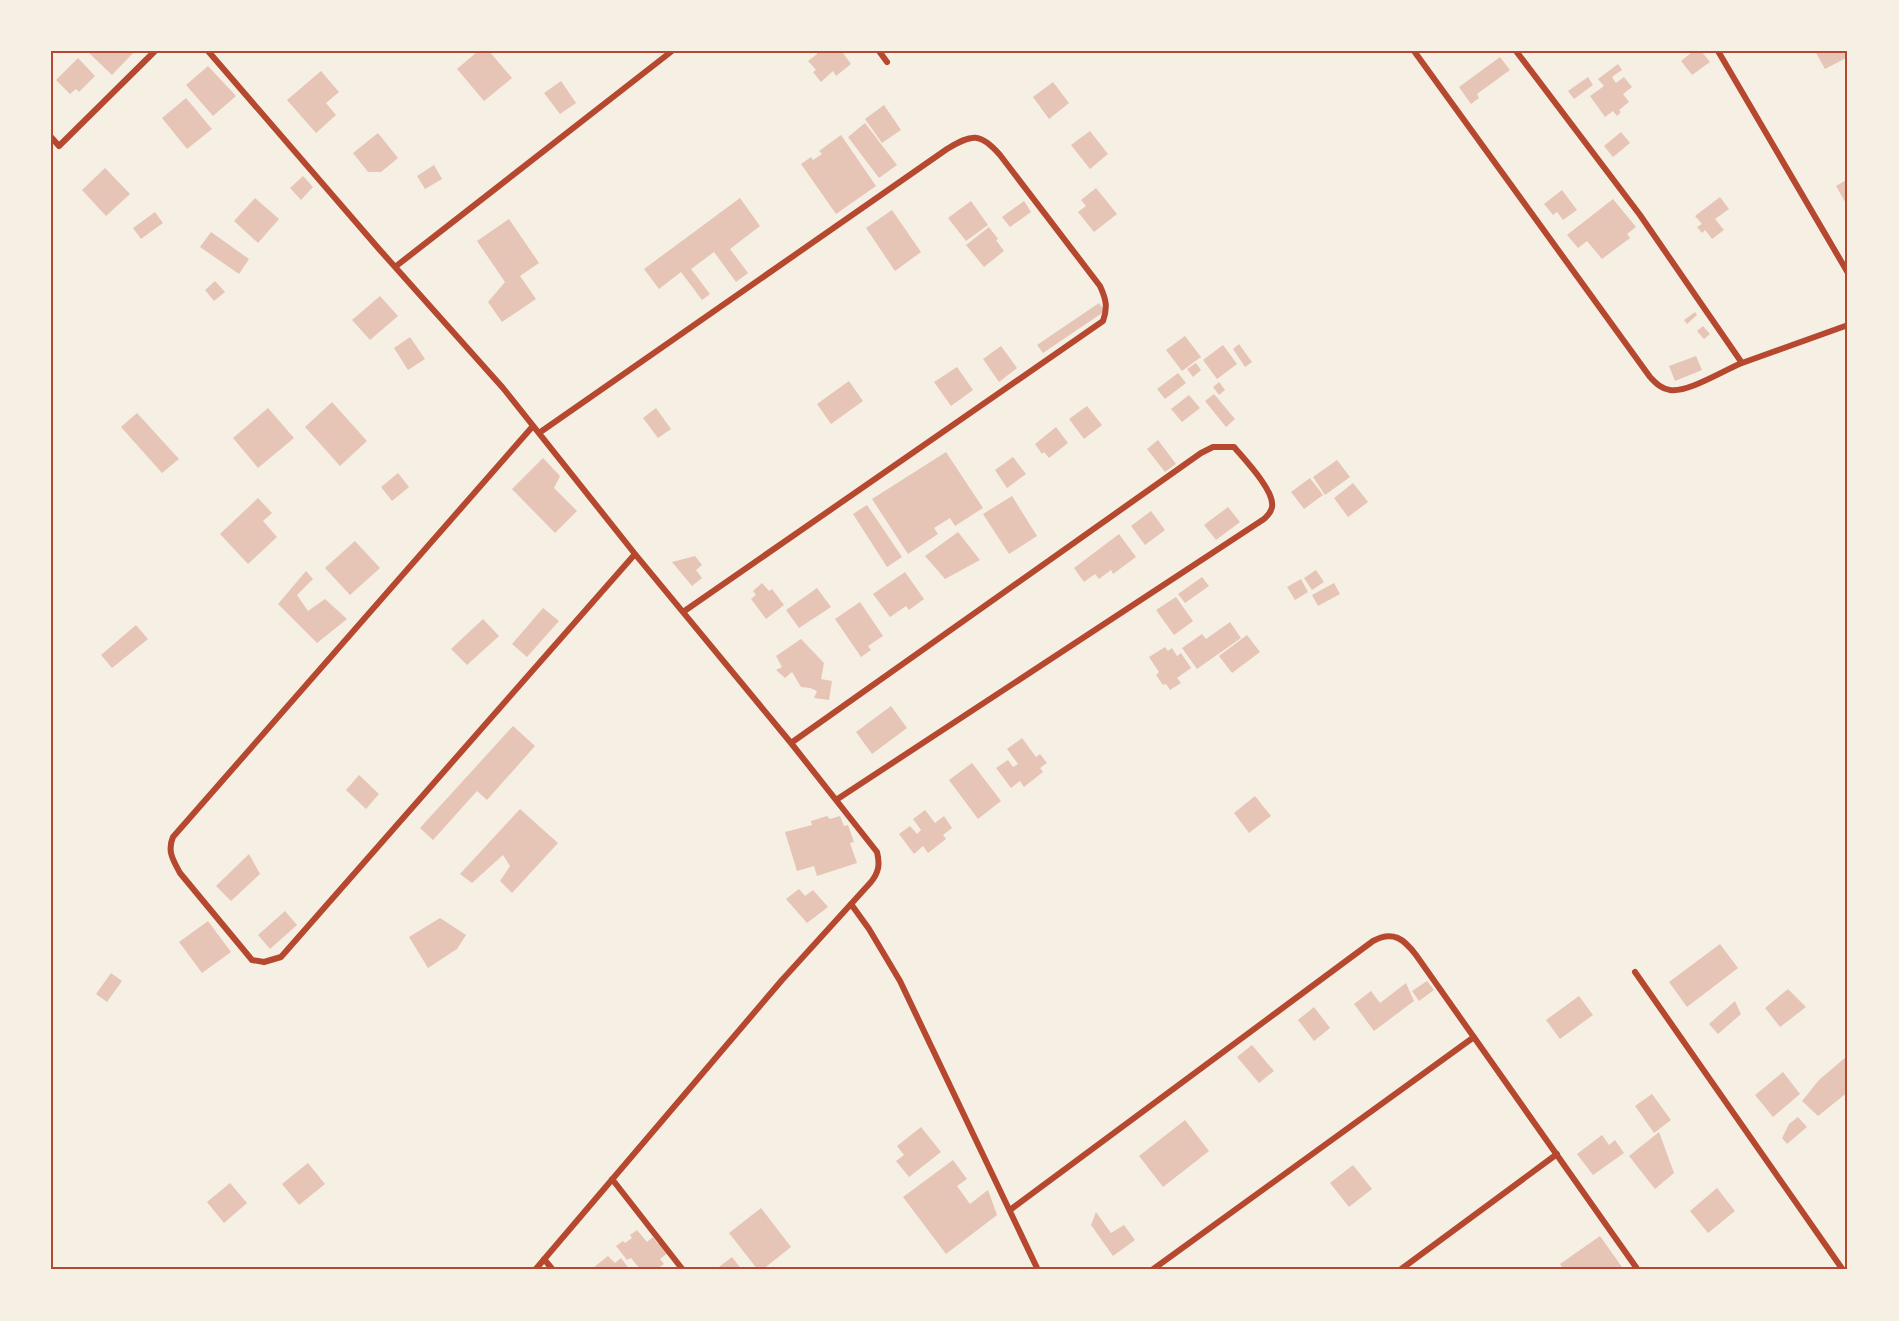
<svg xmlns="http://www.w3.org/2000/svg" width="1899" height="1321" font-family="'Roboto Condensed',sans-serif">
	<rect width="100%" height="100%" fill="#f6efe4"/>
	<path fill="#e6c5b7" d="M87,51H135L112,75Z
		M478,51H489L512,78L484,101L457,69Z
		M817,51H845L843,53L851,64L836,76L833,71L821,82L813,72L816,70L808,61L817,54Z
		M1690,51H1701L1710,62L1692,75L1681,61L1691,53Z
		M1815,51H1848V57L1825,69Z
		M1500,57L1510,70L1477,94L1479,98L1471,104L1459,87Z
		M78,58L95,76L79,92L76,89L70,94L56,80Z
		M1618,64L1622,70L1612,77L1616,83L1624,77L1632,87L1623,94L1629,102L1619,110L1621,112L1617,116L1613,111L1605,117L1590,96L1604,86L1598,79Z
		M208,66L236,96L213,116L186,85Z
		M321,71L339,92L326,103L336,115L316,133L287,100Z
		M1588,77L1593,85L1574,99L1568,91Z
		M561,81L576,103L560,114L544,93Z
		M1053,82L1069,103L1049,119L1033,97Z
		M186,98L212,129L187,149L162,118Z
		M884,105L901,130L882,143L865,119Z
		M865,123L897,165L879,178L848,137Z
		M1090,131L1108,154L1090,169L1071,145Z
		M1621,132L1630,143L1613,157L1604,146Z
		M378,133L398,158L381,172H368L353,153Z
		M841,135L876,186L836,214L801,164L811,157L813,160L822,154L819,151Z
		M434,165L442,179L425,189L417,176Z
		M105,168L130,194L106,216L82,190Z
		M303,176L313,187L301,200L290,188Z
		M1848,179V207L1836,186Z
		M1096,188L1117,214L1094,232L1078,212L1086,206L1081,200Z
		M1562,190L1577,210L1563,220L1557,212L1553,215L1544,204Z
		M1720,197L1729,209L1715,219L1724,230L1712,239L1705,230L1702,233L1697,227L1702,224L1695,216Z
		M255,198L279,219L258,243L234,221Z
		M740,198L760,226L730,249L748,273L736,282L714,252L691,269L710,294L702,300L681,272L659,289L644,269Z
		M1613,199L1636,227L1627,234L1630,238L1602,259L1587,241L1578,248L1567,235Z
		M971,201L988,225L966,241L948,218Z
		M1024,201L1031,212L1010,227L1002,217Z
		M892,210L921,252L895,271L866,228Z
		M155,212L163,223L141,239L133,228Z
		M509,219L539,263L520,276L536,299L502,322L488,302L505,282L477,241Z
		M989,227L998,239L996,240L1004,251L984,267L966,245Z
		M211,232L249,259L239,274L200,247Z
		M215,281L225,292L214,301L205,290Z
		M380,296L398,316L370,340L352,320Z
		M1099,303L1105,311L1043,353L1037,345Z
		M1695,312L1697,315L1687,324L1684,320Z
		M1703,326L1710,334L1704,339L1697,331Z
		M1185,336L1201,357L1182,371L1166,350Z
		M410,337L425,359L408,370L394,348Z
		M1239,344L1252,362L1245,367L1233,349Z
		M1223,345L1237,364L1217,379L1203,360Z
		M1001,346L1017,368L999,382L983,359Z
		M1696,356L1702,370L1675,381L1669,366Z
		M1196,363L1201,370L1193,377L1187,369Z
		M957,367L973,390L951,406L934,382Z
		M1178,373L1186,383L1165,399L1157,389Z
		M849,381L863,401L831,424L817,404Z
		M1219,382L1225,390L1219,395L1213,387Z
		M1214,394L1235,419L1226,427L1205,401Z
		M1189,395L1200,408L1182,422L1171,409Z
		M332,402L367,441L340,466L305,427Z
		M1087,406L1102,425L1084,439L1069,419Z
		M268,408L294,438L258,468L233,438Z
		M656,408L671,429L658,438L643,418Z
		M137,413L179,459L162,473L121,427Z
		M1056,427L1068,443L1049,458L1044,452L1042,454L1035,444Z
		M1158,440L1176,464L1165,472L1147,449Z
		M946,452L983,508L955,526L950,518L934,528L938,534L908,554L872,499Z
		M1013,457L1026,474L1007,488L995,470Z
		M543,458L560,476L554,488L577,511L555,533L512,489Z
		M1337,460L1350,477L1325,495L1313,477Z
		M398,473L409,487L392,501L381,487Z
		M1310,478L1323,495L1304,509L1291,492Z
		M1353,483L1368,502L1348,517L1334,498Z
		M1012,496L1037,536L1009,554L983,514Z
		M258,498L272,513L263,521L277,537L248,564L220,534Z
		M867,505L902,557L887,567L853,514Z
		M1228,507L1240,522L1216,540L1204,525Z
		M1151,511L1165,530L1145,545L1131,526Z
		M958,532L980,560L945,579L925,556Z
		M1119,534L1136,557L1113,574L1111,570L1099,579L1095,574L1084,582L1074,568Z
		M355,541L380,568L350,595L325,568Z
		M695,556L702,565L696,570L702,578L692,586L672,562Z
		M1316,570L1324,582L1312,590L1304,578Z
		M306,571L313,579L297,595L308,611L325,599L347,619L317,643L278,604Z
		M905,572L924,599L909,610L906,606L890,617L873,594Z
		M1202,577L1209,586L1185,603L1178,594Z
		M1301,579L1308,592L1295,600L1287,587Z
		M762,583L769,591L772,589L784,605L766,619L751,599L756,595L753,591Z
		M1334,583L1340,594L1318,606L1312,595Z
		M817,588L831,607L799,628L786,610Z
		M1176,597L1193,621L1174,635L1156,610Z
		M860,602L883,636L868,646L871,650L861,657L835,619Z
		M543,608L559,621L527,657L512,644Z
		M483,619L499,636L467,665L451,649Z
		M1230,622L1241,638L1197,669L1182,648L1202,634L1206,639Z
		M136,625L148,639L112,668L101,655Z
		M1247,635L1260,652L1232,673L1219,656Z
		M801,639L824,663L821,679L832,681L829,700L814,698L817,691L810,688L801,687L792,672L785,678L776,670L782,667L776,656Z
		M1165,647L1168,651L1172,648L1177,656L1181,653L1191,668L1177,678L1181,683L1170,690L1166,684L1163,685L1156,675L1159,672L1149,657Z
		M891,706L907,728L872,754L856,732Z
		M513,726L535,746L487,800L477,791L433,840L420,828Z
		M1022,738L1036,757L1040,754L1047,763L1040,768L1043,772L1024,787L1020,781L1011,788L996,768L1008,760L1013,767L1018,764L1007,749Z
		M972,763L1001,801L978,819L949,780Z
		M359,775L379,794L366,809L346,790Z
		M1255,796L1271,816L1249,833L1234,813Z
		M520,809L558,843L512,893L500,881L510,866L503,855L472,883L460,874Z
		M925,810L935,823L944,816L952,828L943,835L946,839L928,853L923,846L914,854L899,834L910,826L917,834L921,830L913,819Z
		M827,816L830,819L840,816L844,826L848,825L854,842L850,843L857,863L817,876L814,866L797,871L785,832L812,825L811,821Z
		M249,854L260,874L231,901L216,886Z
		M799,889L805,896L813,890L828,907L807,923L786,899Z
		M285,911L297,925L270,949L258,935Z
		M440,918L466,935L457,949L428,968L409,937Z
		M208,921L231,952L202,973L179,942Z
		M1720,944L1738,968L1687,1007L1669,982Z
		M111,973L122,981L107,1002L96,994Z
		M1427,981L1434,990L1419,1001L1412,991Z
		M1406,983L1414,1001L1374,1031L1354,1004L1371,991L1380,1003Z
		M1788,989L1806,1007L1780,1027L1765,1008Z
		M1579,996L1593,1015L1560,1039L1546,1020Z
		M1735,1001L1741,1014L1718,1034L1709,1024Z
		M1314,1007L1330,1028L1314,1041L1298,1020Z
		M1252,1045L1274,1071L1259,1083L1237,1057Z
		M1846,1057L1848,1060V1092L1818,1116L1802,1101L1819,1080Z
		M1783,1072L1800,1094L1773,1117L1755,1095Z
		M1652,1094L1671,1120L1654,1133L1635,1106Z
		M1798,1117L1807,1127L1787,1144L1782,1138L1789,1124Z
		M1185,1120L1209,1151L1163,1187L1139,1156Z
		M921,1127L941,1152L909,1177L896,1161L904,1155L897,1146Z
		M1659,1132L1674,1173L1655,1189L1629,1156Z
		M1602,1135L1609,1145L1615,1140L1624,1153L1593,1175L1577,1154Z
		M953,1160L967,1179L957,1186L970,1204L988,1190L997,1215L946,1254L903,1197Z
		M308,1163L325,1184L299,1205L282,1184Z
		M1353,1165L1372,1189L1349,1207L1330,1183Z
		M230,1183L247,1203L224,1223L207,1202Z
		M1717,1188L1735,1211L1708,1233L1690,1211Z
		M761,1208L791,1247L762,1270H758L729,1233Z
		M1096,1212L1111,1233L1124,1225L1135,1240L1113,1256L1091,1225Z
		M637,1230L647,1242L653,1237L658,1244L661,1241L669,1252L660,1259L664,1264L656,1270H641L631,1258L627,1260L616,1246L623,1241L625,1243L632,1238L630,1235Z
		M1600,1236L1624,1270H1564L1560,1264Z
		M608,1256L615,1263L621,1258L630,1270H594L593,1268Z
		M732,1257L742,1270H715Z"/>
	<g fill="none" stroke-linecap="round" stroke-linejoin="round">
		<path stroke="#b5482f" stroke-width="6" d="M208,51L379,249L503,388L635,554L791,743L877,852C880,864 879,872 871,882L782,980L535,1270
			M879,51L887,62
			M1414,51L1650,377C1656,383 1661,389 1670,390C1688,393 1724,370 1742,363
			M1516,51L1640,215L1742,363L1848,325
			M1718,51L1848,273
			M51,137L59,146L155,51
			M395,267L672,51
			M533,426L173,837C167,851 173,860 180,873L252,960L264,962L281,957L635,554
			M539,433L947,149C972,134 980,132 1000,155L1100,286C1106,299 1108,307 1103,321L683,612
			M791,743L1201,453L1213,447H1234C1245,460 1275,491 1272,507C1271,513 1268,515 1264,519L836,800
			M851,904L869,929L900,981L1038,1270
			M1635,972L1843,1270
			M612,1179L683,1270
			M1010,1210L1373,941C1393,930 1404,939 1416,955L1638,1270
			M544,1259L553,1270
			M1152,1270L1474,1037
			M1400,1270L1557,1154"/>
	</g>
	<rect width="1899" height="1321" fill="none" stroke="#f6efe4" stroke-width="105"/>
	<rect x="52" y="52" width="1794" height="1216" fill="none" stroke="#b5482f" stroke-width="2"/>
</svg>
